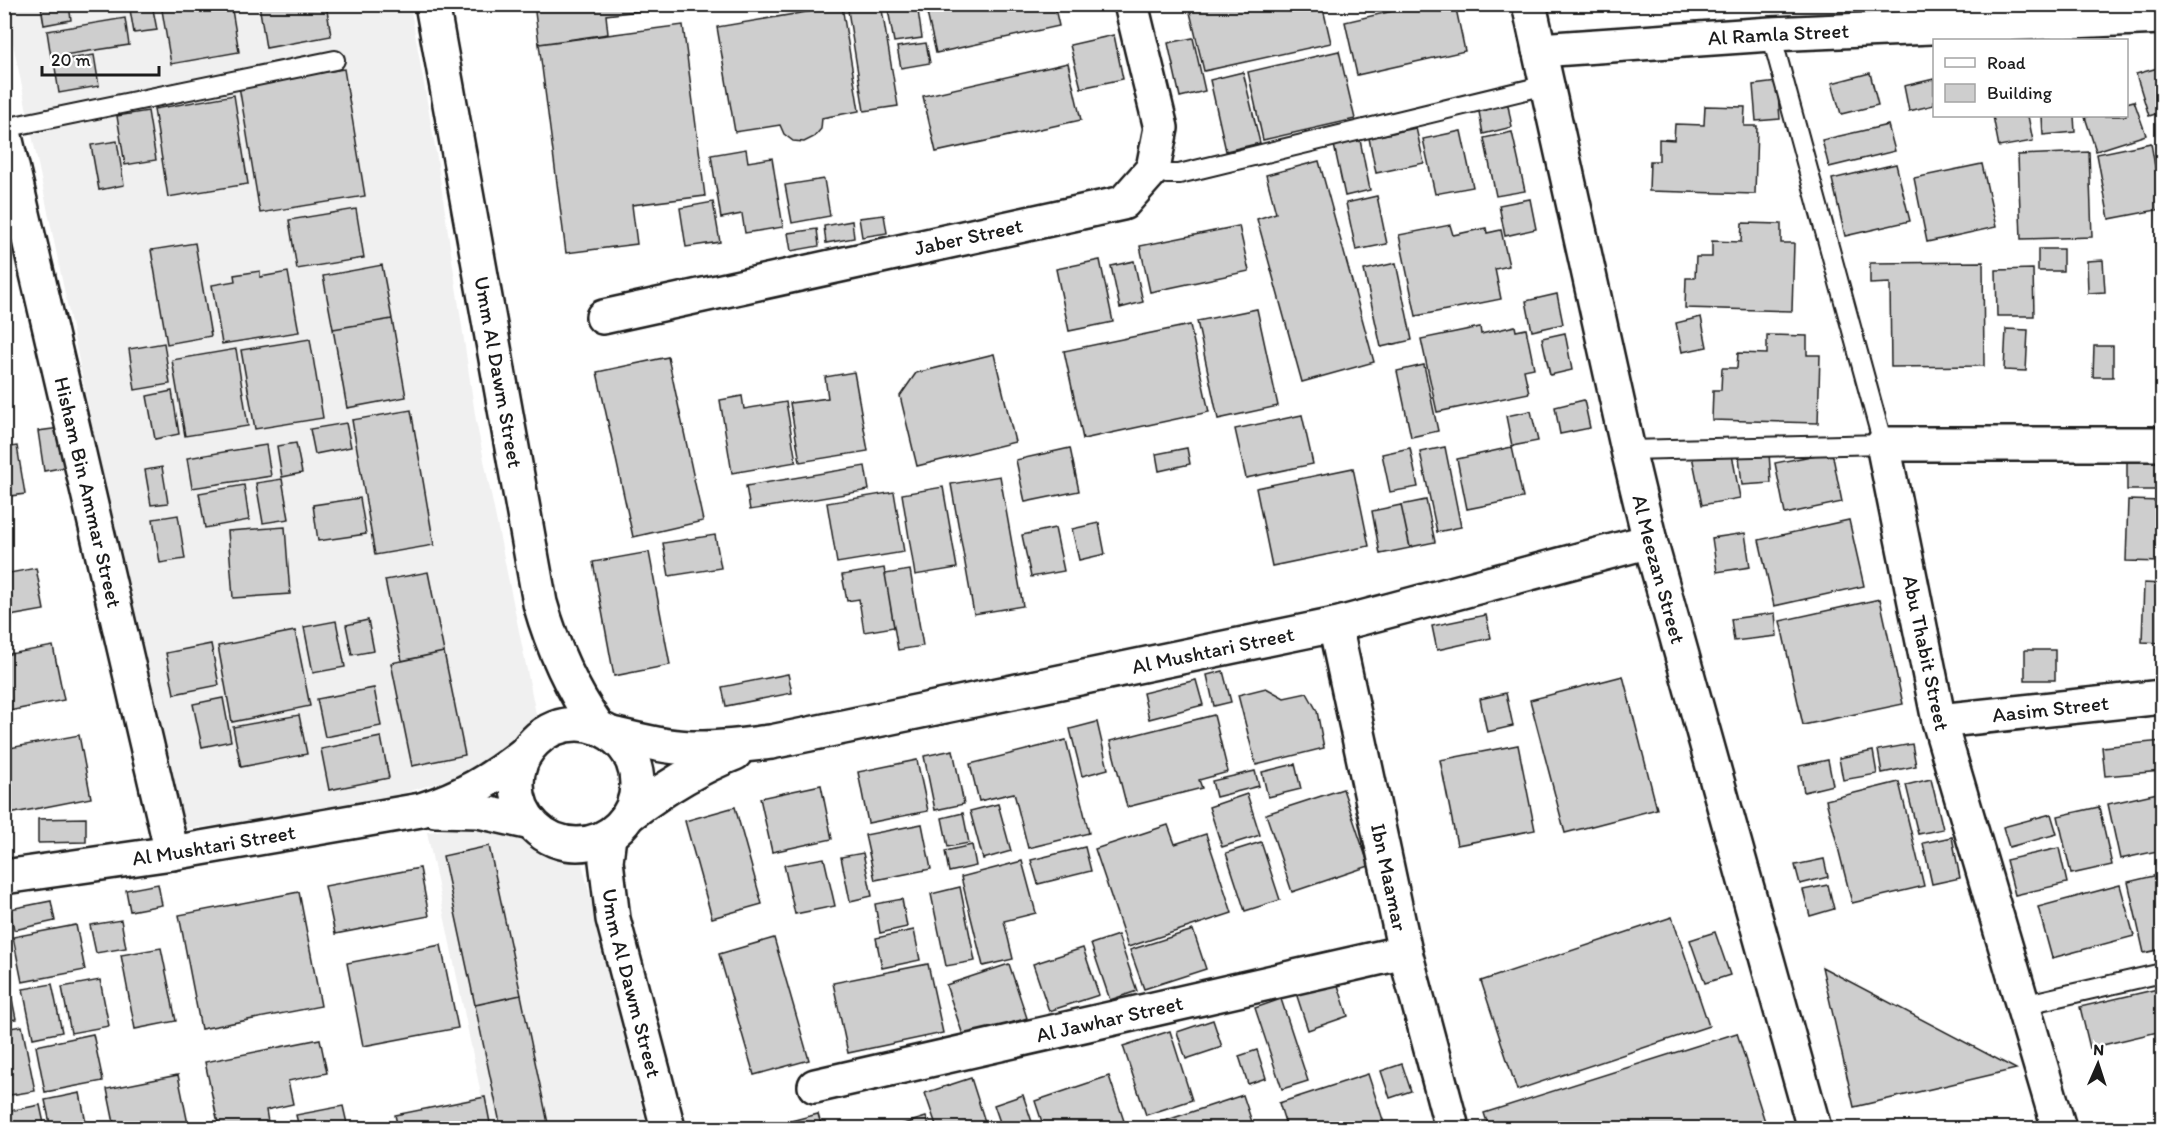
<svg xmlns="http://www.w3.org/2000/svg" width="2167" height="1133" font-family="Itim,sans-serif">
	<rect width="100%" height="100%" fill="#fff"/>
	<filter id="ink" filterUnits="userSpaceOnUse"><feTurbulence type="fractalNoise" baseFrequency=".0167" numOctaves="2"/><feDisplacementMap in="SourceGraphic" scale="12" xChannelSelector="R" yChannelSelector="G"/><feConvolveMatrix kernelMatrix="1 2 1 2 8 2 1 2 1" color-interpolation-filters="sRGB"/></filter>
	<g filter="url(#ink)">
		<path fill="#f0f0f0" d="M5,5H410L437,158L476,421L537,719L479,770L345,811L183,829L131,612Z
			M489,826L522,832L579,851L647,1128H488L427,832Z"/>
		<path fill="#cecece" stroke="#1c1c1c" stroke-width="1.5" d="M49,4H69L71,20L44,25L41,6Z
			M129,4H152L157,30L134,33Z
			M161,4H231L239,52L171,64Z
			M259,4H326L331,36L266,48Z
			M534,4H654L655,9L606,15L608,34L539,44Z
			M847,4H881L898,106L864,111Z
			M887,4H917L922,38L894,42Z
			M925,4H1054L1059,26L936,53Z
			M1188,4H1322L1331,43L1204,71Z
			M1423,4H1455L1465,51L1357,75L1345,22Z
			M842,6L859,111L822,118L821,129L814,137L804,142L793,141L784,134L780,125L735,132L717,27Z
			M125,18L129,45L51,57L47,31Z
			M683,25L705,196L632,205L637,244L566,253L539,44Z
			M1114,35L1123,79L1081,88L1070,45Z
			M1193,38L1205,91L1180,97L1168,43Z
			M926,43L930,63L901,68L897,47Z
			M1339,51L1355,119L1263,140L1248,72Z
			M94,55L99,86L59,93L54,61Z
			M1068,63L1081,120L936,152L923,96Z
			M2158,68L2162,81V112L2149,116L2136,74Z
			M344,69L365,196L260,213L239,86Z
			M1243,72L1260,143L1226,151L1210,80Z
			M1870,73L1878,105L1841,114L1832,83Z
			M1934,79V105L1909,111L1904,86Z
			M1777,82L1780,119L1756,121L1753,85Z
			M234,95L248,184L168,197L154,109Z
			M1507,100L1512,127L1483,134L1478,106Z
			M2134,101L2146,135L2096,151L2085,117L2091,116H2126V103Z
			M1705,106L1745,107L1744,126H1757L1755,194L1649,191L1650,161H1659V139L1674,140L1675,124L1704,125Z
			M148,111L156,160L125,165L117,116Z
			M1993,116H2028L2033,141L1999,147Z
			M2042,116H2074L2075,132L2043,135Z
			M1888,125L1895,151L1829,167L1822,140Z
			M1416,128L1424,163L1376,173L1369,138Z
			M1461,131L1473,187L1435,194L1423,139Z
			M1512,132L1525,191L1496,196L1484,138Z
			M1360,140L1370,190L1345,196L1334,145Z
			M117,141L124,185L99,190L91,145Z
			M2151,143L2162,209L2109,219L2097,154Z
			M746,149L748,162L772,158L783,227L745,233L742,214L721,218L711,155Z
			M2089,152L2092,237L2021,239L2018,155Z
			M1319,161L1374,362L1302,382L1257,219L1276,213L1266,175Z
			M1896,164L1910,221L1845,236L1832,179Z
			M1982,164L1996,227L1927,242L1914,178Z
			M824,179L830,216L792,223L785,185Z
			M1377,196L1387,244L1356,250L1346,203Z
			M1530,199L1536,229L1505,236L1499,205Z
			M713,202L720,242L686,247L680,208Z
			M356,209L364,258L297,269L289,220Z
			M884,215L887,233L862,237L859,218Z
			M852,221L854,238L826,243L824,226Z
			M1742,223L1781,224V243H1794L1792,311L1685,308L1686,278H1695L1696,257H1712V241L1741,242Z
			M1450,225L1453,235L1486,228L1487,233L1501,230L1509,266L1495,269L1501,299L1416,316L1399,235Z
			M1239,226L1249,271L1150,292L1140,246Z
			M817,229L819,246L791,251L788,233Z
			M195,243L211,336L167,344L151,250Z
			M2038,249H2063V271H2038Z
			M1100,260L1113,322L1069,331L1056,269Z
			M2103,260L2105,292L2088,293L2087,261Z
			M1134,261L1143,302L1120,308L1111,266Z
			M1983,262L1984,366L1891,367L1890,283L1870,284V263Z
			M1396,263L1412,340L1381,347L1364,270Z
			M382,265L392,319L333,329L323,276Z
			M2033,269L2034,316H1997L1996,270Z
			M260,271V277L288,272L299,332L222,344L212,285L235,281L234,275Z
			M4,283L10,321L4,322Z
			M1557,294L1563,324L1532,331L1526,301Z
			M1257,309L1278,406L1218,419L1197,321Z
			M1701,317L1707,347L1682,352L1676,323Z
			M392,319L406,397L347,408L333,329Z
			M1190,325L1209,412L1083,439L1064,351Z
			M1515,326L1516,331L1526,329L1534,368L1524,370L1529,393L1437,412L1421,339L1480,327L1481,334Z
			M2006,329L2028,330L2026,371L2004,370Z
			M1565,333L1572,370L1550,375L1542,338Z
			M1767,335L1807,336V355H1820L1818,423L1712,420L1713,390H1721L1722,368H1737L1738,353L1767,354Z
			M310,339L323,418L255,429L241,350Z
			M164,343L170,384L135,390L129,349Z
			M2094,346H2113V377H2093Z
			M236,349L248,426L185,436L172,360Z
			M994,354L1015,442L917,466L900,396L916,373Z
			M668,357L703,521L633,537L597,372Z
			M1424,365L1438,431L1411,437L1397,371Z
			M854,372L868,451L800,462L790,403L828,398L825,377Z
			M172,391L179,434L155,439L147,396Z
			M742,396L744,409L786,402L796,462L732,473L720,400Z
			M1584,400L1590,428L1560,434L1555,407Z
			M411,410L434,545L375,555L352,420Z
			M1531,411L1538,441L1512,446L1506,416Z
			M1302,415L1313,464L1246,478L1235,429Z
			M346,423L351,447L315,454L310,429Z
			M60,428L66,467L44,471L38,431Z
			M296,443L302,473L282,477L277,446Z
			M266,445L271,476L192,488L187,458Z
			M17,446L25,494L4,497V448Z
			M1445,447L1461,527L1437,532L1420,452Z
			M1512,447L1523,498L1467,509L1457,459Z
			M1070,448L1079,491L1025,502L1016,460Z
			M1187,448L1190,464L1159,471L1156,454Z
			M1410,448L1418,487L1390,492L1382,454Z
			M1731,449L1740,498L1702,505L1692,456Z
			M1832,452L1842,502L1785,514L1775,463Z
			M1769,453L1771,483L1742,485L1739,456Z
			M2127,457H2162V490H2127Z
			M865,466L869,490L750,510L746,486Z
			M162,467L168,503L151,505L145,470Z
			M1353,468L1369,546L1272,566L1256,488Z
			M1000,476L1023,606L974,614L951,484Z
			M282,479L289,519L263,523L256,483Z
			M244,485L249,520L205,528L199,493Z
			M943,487L957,568L915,575L902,494Z
			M894,492L904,552L837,563L827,503Z
			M360,498L366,534L318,541L313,505Z
			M1426,500L1435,542L1410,547L1401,505Z
			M2128,500L2162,501V562L2126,561Z
			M1401,505L1410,548L1380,554L1372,511Z
			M178,515L185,559L160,563L153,519Z
			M1849,520L1864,586L1774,606L1759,540Z
			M1099,523L1105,554L1079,560L1072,529Z
			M285,527L290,594L233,598L228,531Z
			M1055,528L1064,571L1031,577L1022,535Z
			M1745,533L1750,567L1717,572L1712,538Z
			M715,535L721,568L669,576L663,543Z
			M649,552L670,665L614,676L593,562Z
			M36,568L44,610L4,617V574Z
			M884,568L894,627L864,632L859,599L847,601L842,575Z
			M910,570L923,646L898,650L885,574Z
			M428,572L444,652L402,661L385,580Z
			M2144,583L2162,584V643L2142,642Z
			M1880,599L1903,704L1803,725L1780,621Z
			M1775,613L1777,636L1734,641L1731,619Z
			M1486,615L1491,638L1437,650L1432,626Z
			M368,620L374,651L352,655L346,625Z
			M336,621L345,667L313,673L304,627Z
			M295,631L310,706L232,722L218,646Z
			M211,644L219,685L174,694L166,653Z
			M53,646L64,700L4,712V655Z
			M2025,650H2055V680H2025Z
			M444,652L465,755L412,766L391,663Z
			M1223,671L1231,702L1214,706L1207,675Z
			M788,674L792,693L726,706L722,687Z
			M1623,676L1657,809L1565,833L1530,700Z
			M1196,680L1203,705L1149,719L1143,693Z
			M374,688L381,726L325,737L317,699Z
			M1266,688L1284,698L1307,693L1317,711L1324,748L1256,765L1238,695Z
			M1506,693L1513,726L1487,732L1480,699Z
			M223,698L231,741L202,747L193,704Z
			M299,715L307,754L241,767L233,727Z
			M1214,715L1228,772L1199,780L1202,788L1127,807L1110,741Z
			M1097,722L1108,769L1082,776L1070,729Z
			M79,735L91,798L4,815V749Z
			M381,737L389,778L329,790L321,749Z
			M1066,740L1089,833L1028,848L1014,793L979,801L970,764Z
			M2162,741V771L2105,776L2102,747Z
			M1912,744L1916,766L1882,773L1878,750Z
			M1518,745L1535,830L1457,845L1440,760Z
			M953,750L964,804L935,810L924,756Z
			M1873,751L1877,774L1843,780L1839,758Z
			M917,760L928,811L868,823L858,772Z
			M1828,760L1833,785L1804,792L1799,766Z
			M1295,764L1301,789L1268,797L1262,772Z
			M1255,771L1259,786L1216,797L1212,781Z
			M1931,779L1943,829L1918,834L1906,785Z
			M1899,782L1924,886L1852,903L1826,800Z
			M821,785L832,839L772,852L760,798Z
			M1343,789L1369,866L1292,892L1266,814Z
			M2162,792V850L2120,859L2108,804Z
			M1247,794L1260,835L1222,847L1209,807Z
			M998,804L1011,851L983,859L970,811Z
			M735,807L762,904L712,918L685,821Z
			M2099,807L2112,865L2071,874L2058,816Z
			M963,813L969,843L948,847L942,818Z
			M2051,814L2057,834L2009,847L2003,827Z
			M86,818V842L38,843V819Z
			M922,824L931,869L875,880L865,835Z
			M1168,825L1175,844L1206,834L1232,913L1128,947L1095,849Z
			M1952,837L1960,878L1932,884L1923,843Z
			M1261,842L1280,900L1245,911L1226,853Z
			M972,845L976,866L949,872L945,851Z
			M489,846L521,995L475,1005L443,856Z
			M1085,847L1091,871L1038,884L1031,860Z
			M2059,848L2067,883L2015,895L2006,860Z
			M863,853L872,896L850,901L841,857Z
			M824,858L835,906L795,914L784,865Z
			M1824,859L1828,877L1800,884L1795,865Z
			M1022,861L1036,913L1004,921L1013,959L983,966L961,877Z
			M420,868L429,916L335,934L325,886Z
			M2162,874V949L2144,953L2128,882Z
			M158,884L162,905L130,911L126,890Z
			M1828,885L1834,909L1810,916L1803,890Z
			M2120,885L2134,936L2052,958L2038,907Z
			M960,887L975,961L946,966L931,894Z
			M299,892L321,1006L201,1029L179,915Z
			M902,899L907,927L880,933L875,904Z
			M51,901L55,921L14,930L10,909Z
			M1672,917L1709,1026L1517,1090L1481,981Z
			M121,920L126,948L96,953L90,925Z
			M76,925L85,970L22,982L13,937Z
			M914,930L920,960L882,968L876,938Z
			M1193,930L1206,969L1144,989L1130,950Z
			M1715,932L1730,975L1705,983L1690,940Z
			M1118,935L1137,991L1110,1000L1091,944Z
			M774,938L809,1060L754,1075L719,954Z
			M441,945L458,1028L363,1046L347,963Z
			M161,948L176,1021L135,1029L121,955Z
			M1083,948L1099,995L1049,1011L1033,964Z
			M4,959L16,1019L4,1021Z
			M928,964L943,1033L848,1053L833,983Z
			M1009,964L1027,1018L964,1038L946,985Z
			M1822,967L2016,1069L1854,1107Z
			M1336,979L1348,1016L1308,1030L1296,993Z
			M100,980L109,1026L71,1033L62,987Z
			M52,984L62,1032L33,1038L23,989Z
			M2162,988V1031L2090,1048L2080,1007Z
			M521,995L549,1128H501L475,1005Z
			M1281,999L1308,1081L1282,1089L1255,1008Z
			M1213,1020L1222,1047L1186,1059L1177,1032Z
			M22,1026L35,1091L4,1096V1029Z
			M1170,1031L1192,1100L1146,1115L1123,1046Z
			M1737,1033L1767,1128H1489L1484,1113Z
			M93,1034L103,1081L45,1092L36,1046Z
			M320,1039L327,1073L288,1081L293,1104L266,1110L269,1128H219L205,1062Z
			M1257,1050L1266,1078L1248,1084L1239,1056Z
			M1402,1064L1411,1091L1390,1098L1381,1071Z
			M1368,1074L1384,1123L1367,1128H1287L1279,1103Z
			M178,1075L188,1124L164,1128H115L107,1089Z
			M1109,1076L1124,1121L1102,1128H1044L1035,1101Z
			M971,1078L987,1128H937L925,1093Z
			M80,1093L87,1128H51L45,1100Z
			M1023,1095L1034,1128H1002L994,1105Z
			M1243,1095L1254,1128H1150L1149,1126Z
			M485,1097L491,1128H398L395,1115Z
			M40,1105L45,1128H4V1112Z
			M343,1106L348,1128H299L296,1115Z
			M818,1114L822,1128H764Z
			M926,1117L930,1128H891Z"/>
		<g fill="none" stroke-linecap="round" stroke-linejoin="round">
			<defs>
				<path id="lane" d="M4,128L335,60
					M1153,169L1167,174H1179L1546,85
					M1628,450L1883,444L1771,34
					M2023,1005L2162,973"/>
				<g id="street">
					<path id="s1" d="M1529,4L1628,450L1650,541L1814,1128"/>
					<path id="s2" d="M1539,50L1771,34L2162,17"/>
					<path id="s3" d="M4,132L172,853"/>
					<path id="s4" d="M603,317L1123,203L1153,169L1161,128L1131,4"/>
					<path id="s5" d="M1335,625L1405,952L1452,1128"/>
					<path id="s6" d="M1939,721L2162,697"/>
					<circle cx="577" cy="784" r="60"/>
					<path id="s7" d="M612,734C638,740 664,747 691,748C717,749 744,745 771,742L1335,625L1650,541"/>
					<path d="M435,810L478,811L531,823"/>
					<path d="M630,814C663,789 696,768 735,753"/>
					<path id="s8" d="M4,877L172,853L421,810C462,797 491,780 524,754"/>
					<path id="s9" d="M815,1086L1405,952"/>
					<path d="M2059,1128L1939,721L1883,444H2162"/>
				</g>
				<g id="secondary">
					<path id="s10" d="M432,4L540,603C553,649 570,687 597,726"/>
					<path id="s11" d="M609,836L606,861L613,919L668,1128"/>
				</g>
			</defs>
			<use href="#lane" stroke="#1c1c1c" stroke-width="22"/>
			<use href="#street" stroke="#1c1c1c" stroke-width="38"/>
			<use href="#secondary" stroke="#1c1c1c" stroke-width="38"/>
			<use href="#lane" stroke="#fff" stroke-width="18"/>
			<use href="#street" stroke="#fff" stroke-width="33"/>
			<use href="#secondary" stroke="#fff" stroke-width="33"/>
		</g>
	</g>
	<g text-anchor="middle" stroke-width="4.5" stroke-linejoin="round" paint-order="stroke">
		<g font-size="21" fill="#1c1c1c" stroke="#fff">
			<text dy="7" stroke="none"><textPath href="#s2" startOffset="240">Al Ramla Street</textPath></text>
			<text dy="7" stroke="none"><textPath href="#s4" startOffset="374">Jaber Street</textPath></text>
			<text dy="7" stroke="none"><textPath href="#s10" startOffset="374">Umm Al Dawm Street</textPath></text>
			<text dy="7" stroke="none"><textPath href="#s3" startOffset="370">Hisham Bin Ammar Street</textPath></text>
			<text dy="7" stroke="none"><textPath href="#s1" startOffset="580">Al Meezan Street</textPath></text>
			<text dy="7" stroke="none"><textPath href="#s7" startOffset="612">Al Mushtari Street</textPath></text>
			<text transform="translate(1926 653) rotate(78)" y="7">Abu Thabit Street</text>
			<text dy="7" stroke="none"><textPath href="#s6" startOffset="112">Aasim Street</textPath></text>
			<text dy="7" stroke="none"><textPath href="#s8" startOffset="212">Al Mushtari Street</textPath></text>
			<text dy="7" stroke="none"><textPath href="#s5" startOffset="258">Ibn Maamar</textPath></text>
			<text dy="7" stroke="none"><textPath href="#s11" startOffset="150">Umm Al Dawm Street</textPath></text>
			<text dy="7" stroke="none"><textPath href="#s9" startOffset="302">Al Jawhar Street</textPath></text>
		</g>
	</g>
	<rect width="2167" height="1133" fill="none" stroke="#fff" stroke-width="24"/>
	<rect x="12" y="12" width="2143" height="1109" fill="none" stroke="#1c1c1c" stroke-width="2" filter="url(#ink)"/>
	<rect x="1933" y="39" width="195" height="78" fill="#ffffff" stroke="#a4a4a4" stroke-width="1.5"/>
	<rect x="1945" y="58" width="30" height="9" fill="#ffffff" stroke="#a4a4a4" stroke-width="1.5"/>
	<text x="1987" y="69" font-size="18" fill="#1c1c1c">Road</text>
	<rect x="1945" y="84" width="30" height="18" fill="#cecece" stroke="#a4a4a4" stroke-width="1.5"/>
	<text x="1987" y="99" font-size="18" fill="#1c1c1c">Building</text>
	<g transform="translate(2098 1064) rotate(3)" stroke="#ffffff" stroke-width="4.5" paint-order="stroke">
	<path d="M0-4.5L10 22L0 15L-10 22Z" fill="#1c1c1c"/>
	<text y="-9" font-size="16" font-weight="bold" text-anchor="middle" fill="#1c1c1c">N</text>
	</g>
	<path d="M42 66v9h117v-9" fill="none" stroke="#1c1c1c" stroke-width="3"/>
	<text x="51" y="66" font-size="18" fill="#1c1c1c" stroke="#ffffff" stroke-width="4.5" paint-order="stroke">20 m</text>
</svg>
